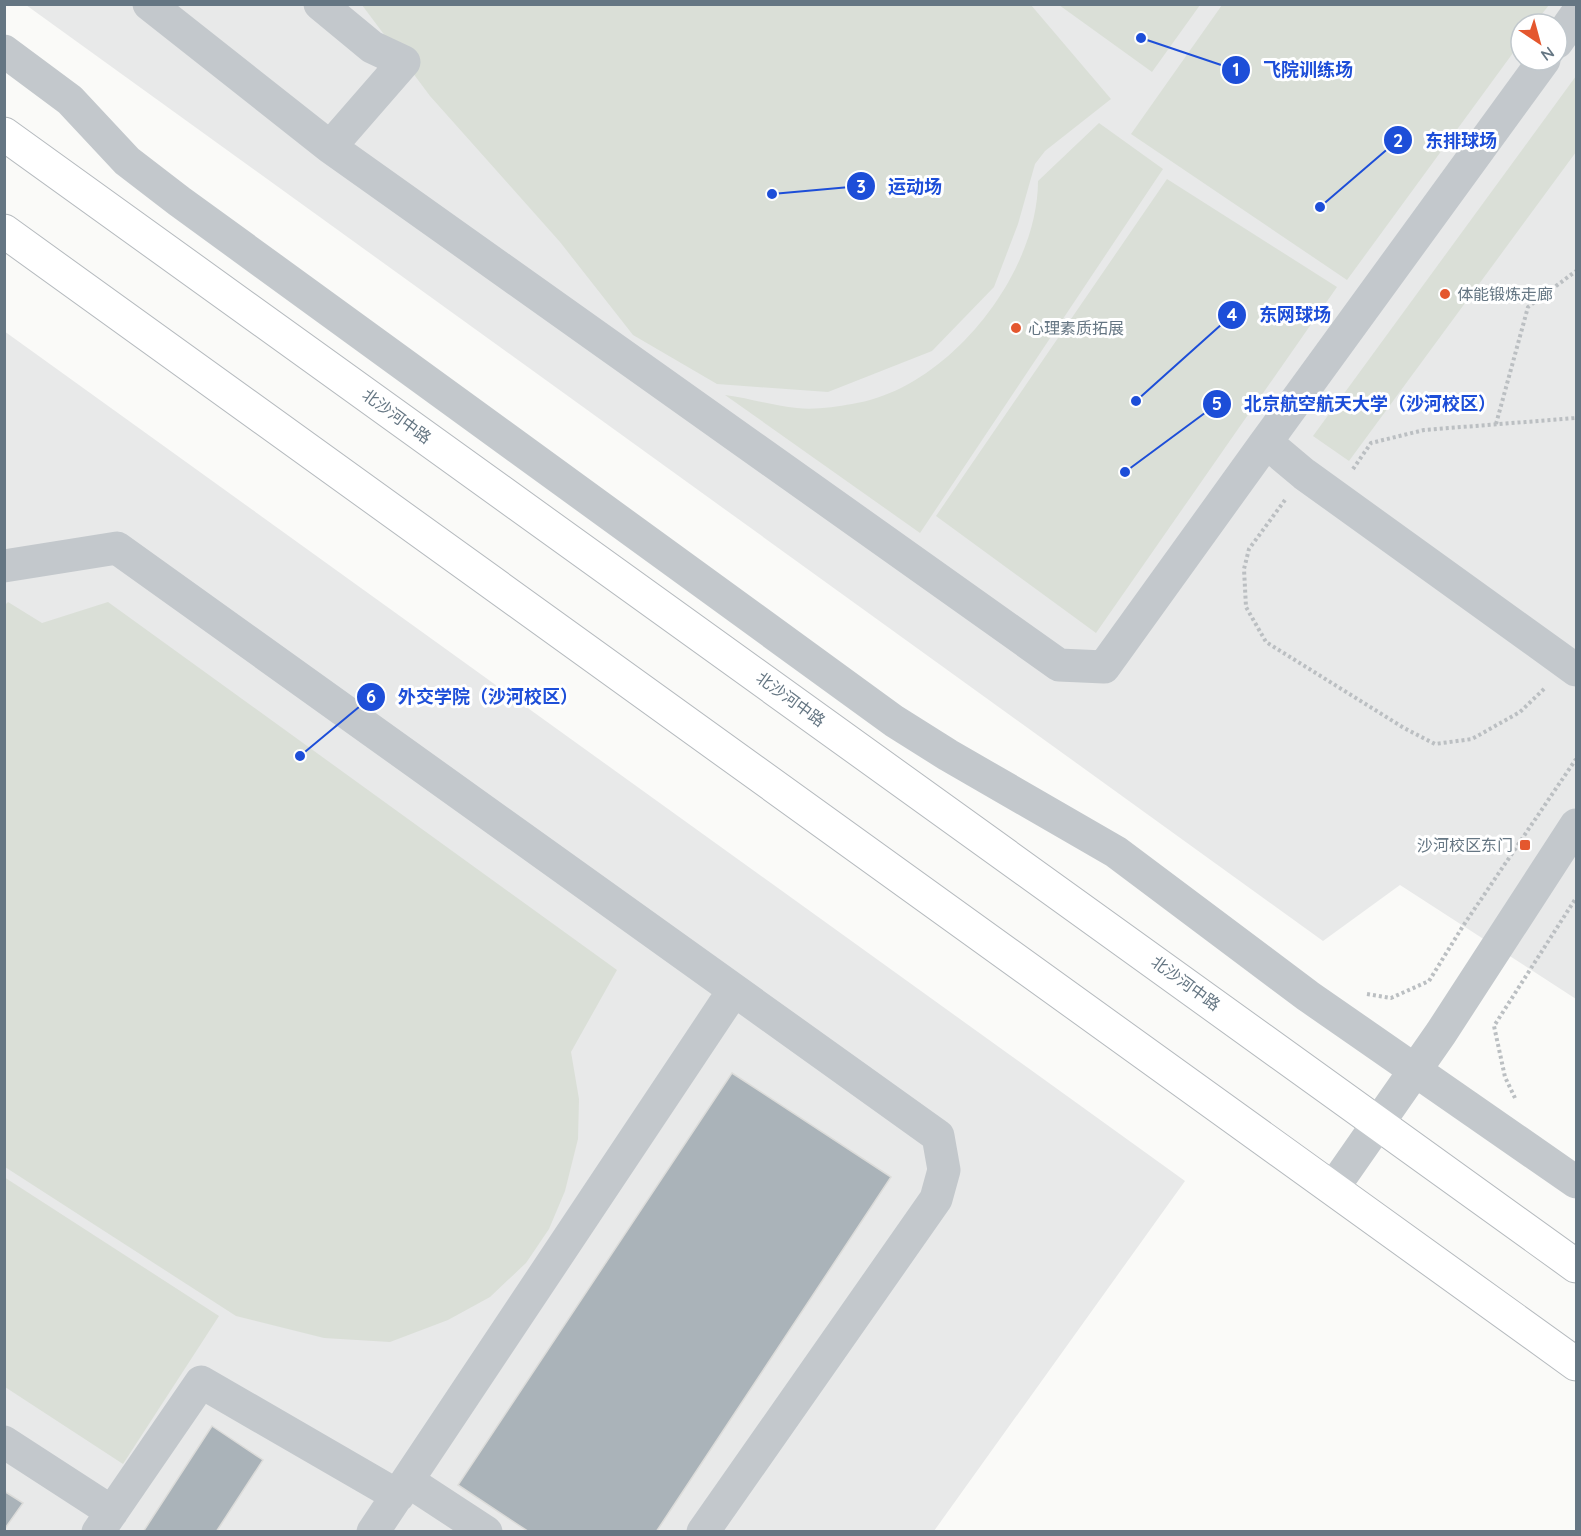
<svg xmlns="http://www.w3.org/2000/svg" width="1581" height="1536" font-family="Quicksand,'Noto Sans SC',sans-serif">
	<rect width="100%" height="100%" fill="#fafaf8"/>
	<path fill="#e8e9e9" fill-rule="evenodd" d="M26,5H1576V999L1400,885L1323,941ZM1521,24H1557V60H1521Z
		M4,331L1185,1181L934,1531H5Z"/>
	<path fill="#dadfd7" d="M362,5H1031L1111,99L1045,151L1035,164L1018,224L994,287L932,351L828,392L717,384L633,335L560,242L430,96Z
		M1059,5H1200L1152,72Z
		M1222,5V4L1549,5L1534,24H1521V42L1347,280L1131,134Z
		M1576,76V152L1349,461L1313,436Z
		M1099,123L1163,169L920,533L725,395C749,398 773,406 797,408C814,410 835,407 852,404C947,390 1038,275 1038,181Z
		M1167,179L1337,287L1096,633L936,516Z
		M8,602L42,623L108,602L617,970L571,1052L579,1099L578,1139L565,1191L549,1229L526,1263L490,1297L448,1320L390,1342L324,1338L236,1316L5,1167L4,606Z
		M4,1177L219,1316L123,1464L5,1387Z"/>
	<path fill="#aab3b9" stroke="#dcdcda" stroke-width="1.5" d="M732,1073L891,1177L656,1532H529L458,1485Z
		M212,1426L263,1460L216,1532H143Z
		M4,1491L23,1503L6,1527L4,1526Z"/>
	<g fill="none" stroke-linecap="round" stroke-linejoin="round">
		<defs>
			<path id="major" d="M4,134L1576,1266
				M4,231L1576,1364"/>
		</defs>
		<use href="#major" stroke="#b5babe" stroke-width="35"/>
		<path stroke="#bbbfc2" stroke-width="4" stroke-dasharray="3 3" stroke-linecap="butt" d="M1496,424L1528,307L1576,271
			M1353,469L1371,443L1424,430L1576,418
			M1285,500L1249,549L1244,569L1246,607L1266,642L1404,728L1435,744L1472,739L1520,712L1545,688
			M1367,994L1391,998L1429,981L1463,926L1576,759
			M1515,1098L1505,1077L1494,1026L1576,898"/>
		<path stroke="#c3c8cc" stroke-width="33" d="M149,4L330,147L1059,665L1104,667L1266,442
			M320,4L372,47L404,62L330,147
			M1557,42L1576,15
			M4,51L70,100L127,161L179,201L894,721L948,755L1116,852L1308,996L1576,1182
			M1544,60L1266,442L1304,474L1576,670
			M4,566L117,548L938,1136L944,1170L936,1199L703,1532
			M1333,1188L1441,1033L1576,825
			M4,1442L112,1512
			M408,1481L486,1532
			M98,1532L201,1382L398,1496
			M373,1532L734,990"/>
		<use href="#major" stroke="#fff" stroke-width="33"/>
	</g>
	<g fill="#e4572e" stroke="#fff" stroke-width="2">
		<circle cx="1445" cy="294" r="6"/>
		<circle cx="1016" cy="328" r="6"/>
		<rect x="1519" y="839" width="12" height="12" rx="3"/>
	</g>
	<g text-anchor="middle" stroke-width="6" stroke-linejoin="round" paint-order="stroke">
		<g font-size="16" fill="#657683" stroke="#fff" text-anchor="start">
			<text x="1457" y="300">体能锻炼走廊</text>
			<text x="1028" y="334">心理素质拓展</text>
			<text x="1513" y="851" text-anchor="end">沙河校区东门</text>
		</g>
		<g font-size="16" fill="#657683" stroke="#fff">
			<text transform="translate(397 416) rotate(36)" y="6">北沙河中路</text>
			<text transform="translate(791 699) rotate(36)" y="6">北沙河中路</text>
			<text transform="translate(1186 983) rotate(36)" y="6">北沙河中路</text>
		</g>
	</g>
	<path fill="none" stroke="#1d4ed8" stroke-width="2" d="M1141 38L1236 70M1320 207L1398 140M772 194L861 186M1136 401L1232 315M1125 472L1217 404M300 756L371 697"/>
	<g fill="#1d4ed8" stroke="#fff" stroke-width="2">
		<circle cx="1141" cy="38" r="6"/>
		<circle cx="1320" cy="207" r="6"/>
		<circle cx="772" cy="194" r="6"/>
		<circle cx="1136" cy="401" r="6"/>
		<circle cx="1125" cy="472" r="6"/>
		<circle cx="300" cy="756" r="6"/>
		<circle cx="1236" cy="70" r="15"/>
		<circle cx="1398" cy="140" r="15"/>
		<circle cx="861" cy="186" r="15"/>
		<circle cx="1232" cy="315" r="15"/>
		<circle cx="1217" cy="404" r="15"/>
		<circle cx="371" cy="697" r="15"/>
	</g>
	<g font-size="18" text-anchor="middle" font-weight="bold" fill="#fff">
		<text x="1236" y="76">1</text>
		<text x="1398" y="147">2</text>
		<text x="861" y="193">3</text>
		<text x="1232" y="321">4</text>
		<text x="1217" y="410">5</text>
		<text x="371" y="703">6</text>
	</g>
	<g font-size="18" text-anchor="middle" font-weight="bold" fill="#1d4ed8" stroke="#fff" stroke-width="6" stroke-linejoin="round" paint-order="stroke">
		<text x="1308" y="76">飞院训练场</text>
		<text x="1461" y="147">东排球场</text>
		<text x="915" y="193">运动场</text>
		<text x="1295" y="321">东网球场</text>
		<text x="1370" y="410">北京航空航天大学（沙河校区）</text>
		<text x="488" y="703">外交学院（沙河校区）</text>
	</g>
	<rect width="1581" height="1536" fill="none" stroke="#657683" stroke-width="12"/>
	<g transform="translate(1539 42) rotate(144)"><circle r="28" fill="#ffffff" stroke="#c1c8cd" stroke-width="1.5"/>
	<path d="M0-4.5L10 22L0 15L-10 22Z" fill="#e4572e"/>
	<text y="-9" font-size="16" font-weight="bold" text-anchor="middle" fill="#657683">N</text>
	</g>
</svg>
